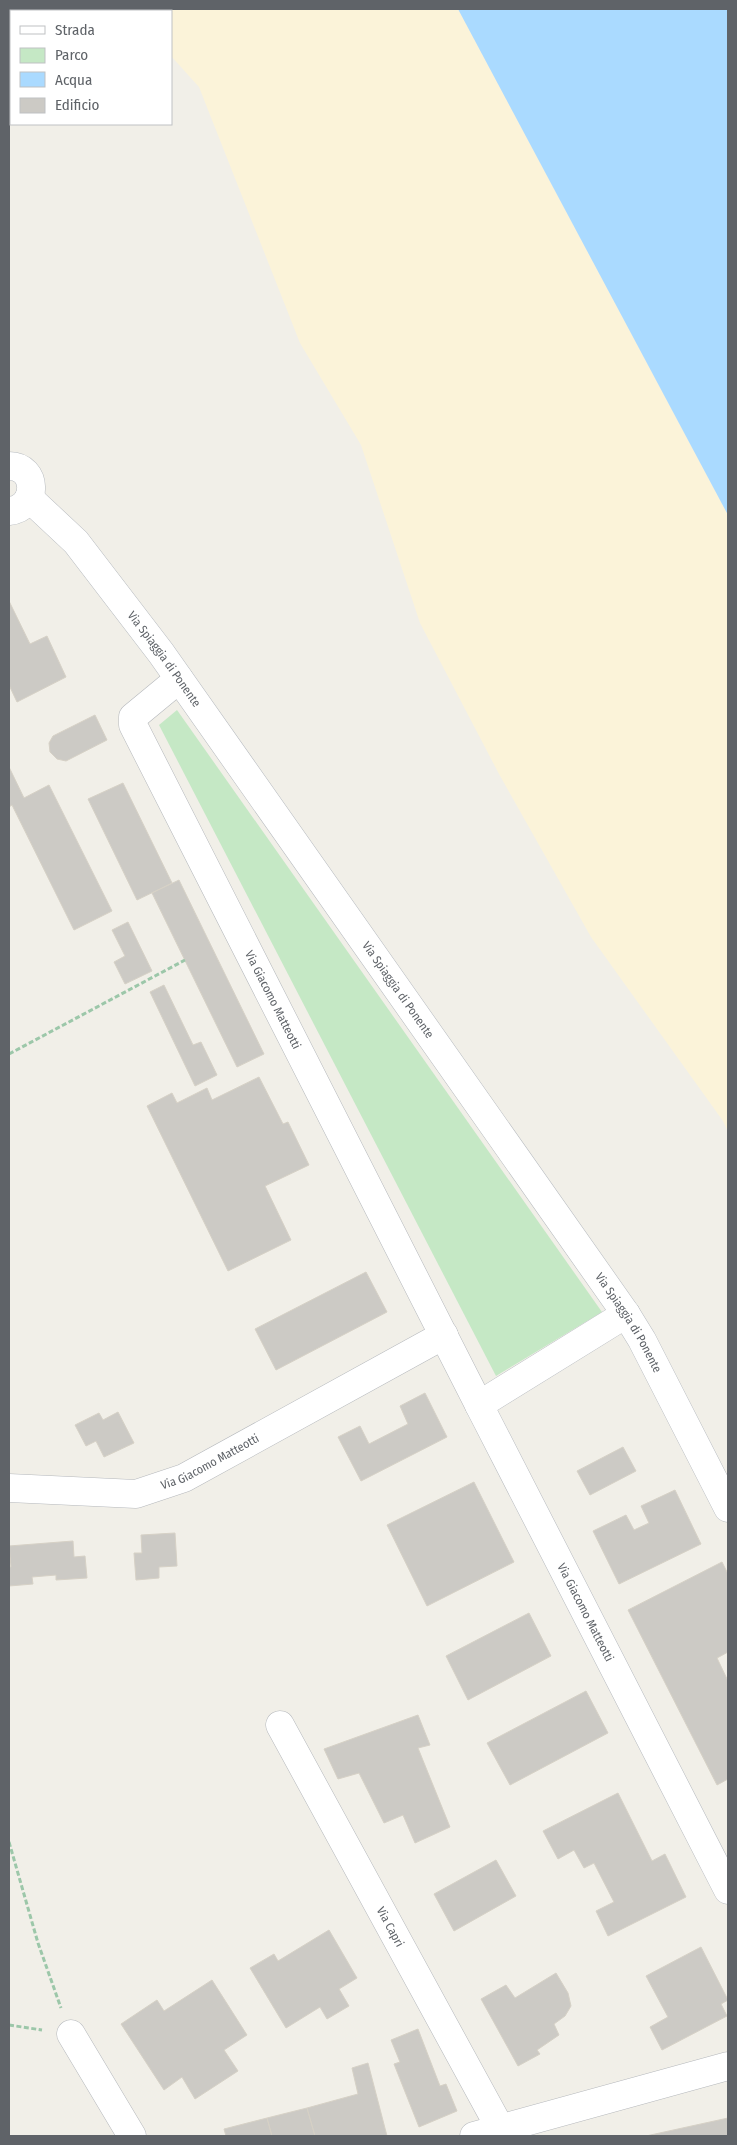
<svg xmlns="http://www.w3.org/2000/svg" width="737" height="2145" font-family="'Fira Sans Condensed',sans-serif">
	<rect width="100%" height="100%" fill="#f1efe8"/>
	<path fill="#c5e8c5" d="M177,710L602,1312L496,1376L159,725Z"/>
	<path fill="#fbf3d9" d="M129,9H458L728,515V1132L723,1121L591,937L499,774L420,623L361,445L300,343L199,87L171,56V11H132Z"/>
	<path fill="#aadaff" d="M458,9H728V515Z"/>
	<path fill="#cccac5" stroke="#d6d1c6" d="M9,601L30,644L47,636L66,677L17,702L9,685Z
		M95,715L107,740L66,761L57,759L50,752L49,743L53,736Z
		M9,767L24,798L49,785L112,911L74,930L12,805L9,807Z
		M123,783L172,883L137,900L88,799Z
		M179,880L264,1054L237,1067L152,893Z
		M128,922L152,971L125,984L114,962L125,956L112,930Z
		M164,985L193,1045L201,1042L217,1075L195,1086L150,992Z
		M259,1077L283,1124L288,1122L309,1165L265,1186L291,1240L228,1271L147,1106L172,1093L177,1103L207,1088L212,1100Z
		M366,1272L387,1312L276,1370L255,1329Z
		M425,1393L447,1437L361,1481L338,1437L360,1426L369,1444L408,1424L400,1406Z
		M118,1412L134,1443L104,1457L96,1441L86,1446L75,1425L99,1413L103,1420Z
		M623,1447L636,1471L590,1495L577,1471Z
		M474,1482L514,1562L427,1606L387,1525Z
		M675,1490L701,1544L619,1584L593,1531L626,1515L634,1530L649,1523L641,1506Z
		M175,1533L177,1566L159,1567V1578L136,1580L134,1553H142L141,1535Z
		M73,1541L74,1557L85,1556L87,1578L56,1580V1575L32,1577L33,1584L9,1586V1567H11L9,1546Z
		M722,1562L728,1574V1652L717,1658L728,1681V1779L717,1785L628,1610Z
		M529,1613L551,1656L468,1700L446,1656Z
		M586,1691L608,1733L510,1785L487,1743Z
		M418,1715L430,1745L418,1748L450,1827L415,1843L403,1815L384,1823L359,1773L338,1779L324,1749Z
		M618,1793L652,1861L665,1854L686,1897L608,1936L596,1911L614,1902L594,1863L584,1868L574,1850L558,1859L543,1831Z
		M496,1860L516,1896L454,1931L434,1894Z
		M329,1930L357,1978L339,1989L349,2006L327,2019L320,2007L286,2028L250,1968L274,1954L278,1961Z
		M701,1947L728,2000L721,2004L727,2016L662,2050L650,2027L668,2017L646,1976Z
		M556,1973L568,1993L571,2006L565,2016L554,2024L559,2035L537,2050L540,2054L518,2066L481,1999L506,1985L515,1998Z
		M212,1980L247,2035L224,2050L238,2071L195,2099L182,2077L164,2090L121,2024L157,2000L164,2011Z
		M418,2029L440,2086L446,2084L457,2111L419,2127L394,2064L400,2062L391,2040Z
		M368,2063L387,2136H315L307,2108L358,2094L352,2068Z
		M307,2108L315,2136H272L267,2118Z
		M267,2118L272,2136H226L224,2129Z
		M728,2118V2136H646Z"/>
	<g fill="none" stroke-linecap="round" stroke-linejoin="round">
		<defs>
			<g id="street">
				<path id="s1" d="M179,679L133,717V725L479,1405"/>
				<path id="s2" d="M9,1488L136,1494L184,1478L444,1335"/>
				<path id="s3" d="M280,1725L500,2128"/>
				<path d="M71,2034L132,2136"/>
				<path d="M474,2136L728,2066"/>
			</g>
			<g id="secondary">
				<path d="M9,466C38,466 39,508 9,511"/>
				<path id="s4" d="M29,498L76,542L161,653L626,1314L642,1340L728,1508"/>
				<path id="s5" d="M626,1314L479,1405L728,1890"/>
			</g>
		</defs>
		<use href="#street" stroke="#b5b8bc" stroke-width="29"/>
		<use href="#secondary" stroke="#b6babf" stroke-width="29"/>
		<path stroke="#9cc7a9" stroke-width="3" stroke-dasharray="5 2.5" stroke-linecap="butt" d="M9,1054L185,960
			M9,1842L38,1943L61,2008
			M9,2025L42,2030"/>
		<use href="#street" stroke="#fff" stroke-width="28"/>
		<use href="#secondary" stroke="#fff" stroke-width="28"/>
	</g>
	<g text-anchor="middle" stroke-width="4" stroke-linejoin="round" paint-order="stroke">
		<g font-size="12" fill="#5f6368" stroke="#fff">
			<text dy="4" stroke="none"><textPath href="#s4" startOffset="211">Via Spiaggia di Ponente</textPath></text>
			<text dy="4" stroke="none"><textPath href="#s4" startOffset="616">Via Spiaggia di Ponente</textPath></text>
			<text dy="4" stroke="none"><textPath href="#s1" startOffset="376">Via Giacomo Matteotti</textPath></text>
			<text dy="4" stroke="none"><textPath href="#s4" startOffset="1021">Via Spiaggia di Ponente</textPath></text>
			<text dy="4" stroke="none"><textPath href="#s2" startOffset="208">Via Giacomo Matteotti</textPath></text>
			<text dy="4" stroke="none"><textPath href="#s5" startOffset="406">Via Giacomo Matteotti</textPath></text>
			<text dy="4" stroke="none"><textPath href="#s3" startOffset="230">Via Capri</textPath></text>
		</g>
	</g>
	<rect width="737" height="2145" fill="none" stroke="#5f6368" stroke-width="20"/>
	<rect x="10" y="10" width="162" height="115" fill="#ffffff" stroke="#bfc1c3"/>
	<rect x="20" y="26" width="25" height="8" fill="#ffffff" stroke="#bfc1c3"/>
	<text x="55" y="35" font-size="15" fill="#5f6368">Strada</text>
	<rect x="20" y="48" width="25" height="15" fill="#c5e8c5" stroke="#bfc1c3"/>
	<text x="55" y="60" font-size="15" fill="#5f6368">Parco</text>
	<rect x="20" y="72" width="25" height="15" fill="#aadaff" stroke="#bfc1c3"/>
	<text x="55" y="85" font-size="15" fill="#5f6368">Acqua</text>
	<rect x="20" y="98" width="25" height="15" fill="#cccac5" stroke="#bfc1c3"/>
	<text x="55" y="110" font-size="15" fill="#5f6368">Edificio</text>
</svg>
